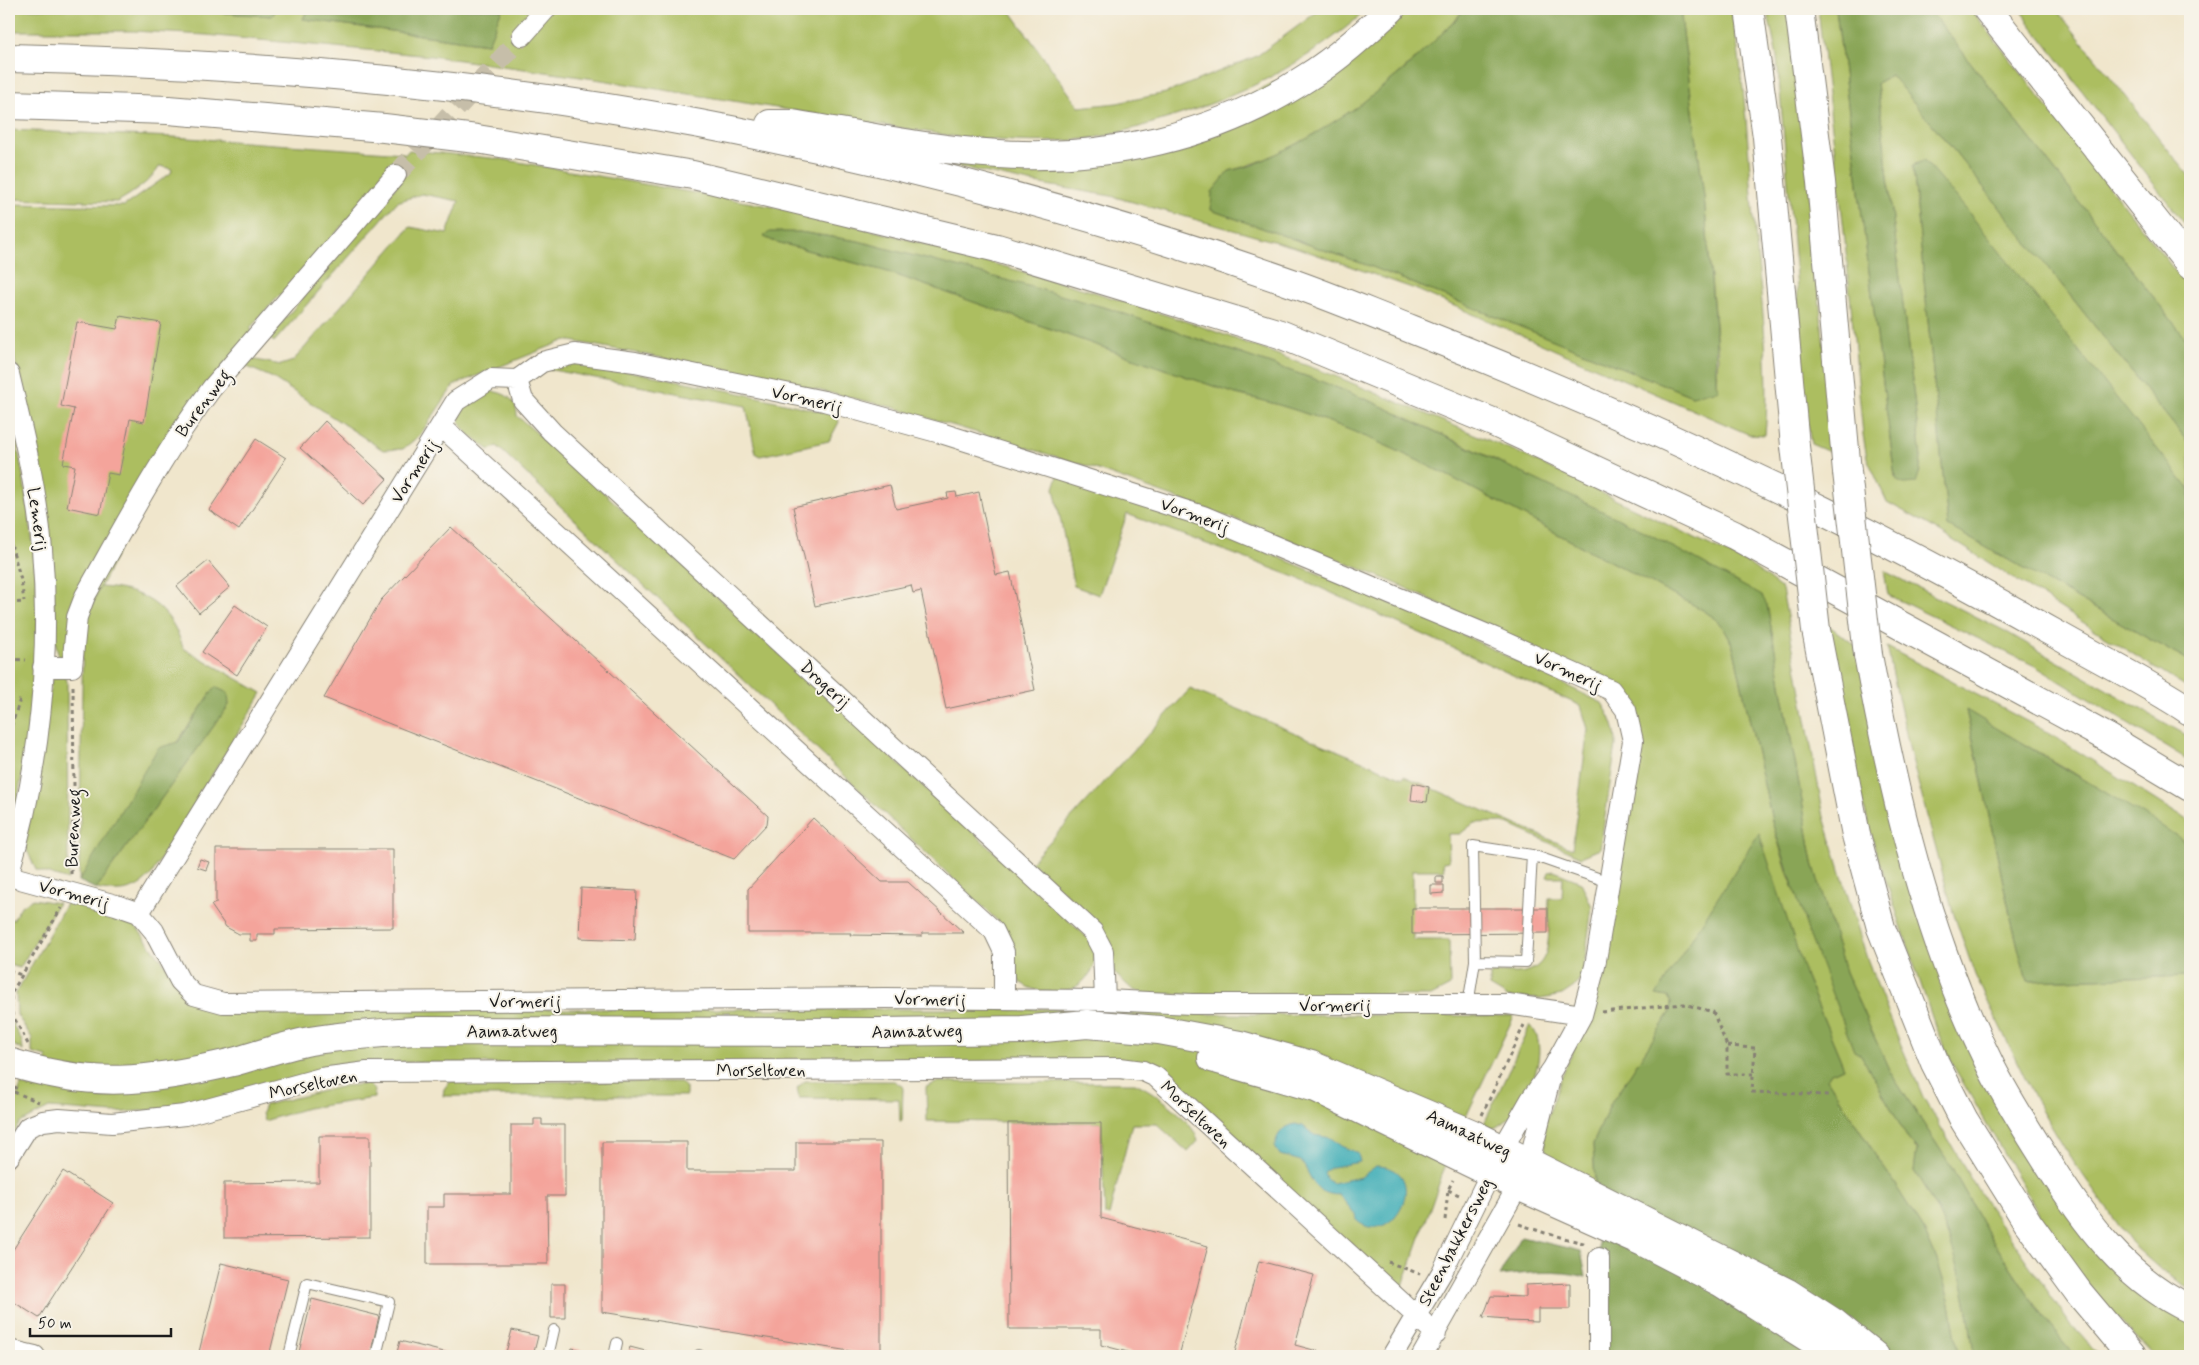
<svg xmlns="http://www.w3.org/2000/svg" width="2199" height="1365" font-family="Mynerve,sans-serif">
	<rect width="100%" height="100%" fill="#f7f3e8"/>
	<filter id="ink" filterUnits="userSpaceOnUse"><feTurbulence type="fractalNoise" baseFrequency=".02" numOctaves="2"/><feDisplacementMap in="SourceGraphic" scale="10" xChannelSelector="R" yChannelSelector="G"/><feConvolveMatrix kernelMatrix="1 2 1 2 8 2 1 2 1" color-interpolation-filters="sRGB"/></filter>
	<filter id="wash" filterUnits="userSpaceOnUse"><feTurbulence type="fractalNoise" baseFrequency=".0096" numOctaves="4" result="noise"/><feDisplacementMap in="SourceGraphic" scale="20" xChannelSelector="R" yChannelSelector="G"/><feGaussianBlur stdDeviation="1.12" result="paint"/><feColorMatrix in="noise" values="0 0 0 0 0 0 0 0 0 0 0 0 0 0 0 0 0 1.4 0 .05"/><feComposite in="paint" operator="in"/></filter>
	<g filter="url(#wash)">
		<rect width="100%" height="100%" fill="#f0e6cc"/>
		<path fill="#acbe61" stroke="#646d3e" d="M9,9H160L272,16L277,9H308L303,19L487,44L502,9H1009L1079,107L1117,103L1166,93L1257,56L1321,9H1368C1304,66 1238,98 1156,122C1129,130 1103,138 1075,140C1037,144 997,140 958,137L595,79L431,56L206,35L133,31H9Z
			M1405,9H1464C1453,24 1439,37 1425,50C1370,102 1303,152 1229,171L1211,210L1375,268L1692,396L1716,383L1718,358L1704,197L1680,9H1731C1746,82 1748,157 1755,231C1761,299 1771,368 1765,435L1748,434L1415,289L1298,248L1111,196L1029,182L871,147L1137,152L1395,21Z
			M1767,9H1792L1834,454L1811,444L1803,395L1802,346L1777,57Z
			M1818,9H1836L1895,478L1921,458L1877,83L1891,75L1952,148L2190,445V490L1916,163L1913,166L1948,526L2190,662V690L1929,525L1887,502L1867,458L1863,435L1844,230Z
			M1929,9H1971L2190,290V344Z
			M2019,9H2056L2190,177V231Z
			M9,130L173,137L404,153L397,163L409,150L501,159L786,209L903,238L1091,291L1203,327L1335,376L1517,452L1749,564L1782,589L1824,817L1868,962L1899,1040L1923,1097L1985,1202L2070,1323L2099,1356H2076L2045,1319L1989,1235L1947,1160L1890,1072L1845,972L1813,863L1767,605L1494,459L1375,403L1320,381L1110,309L858,241L799,232L764,236L773,241L885,271L1236,394C1344,417 1444,473 1541,525C1586,549 1631,572 1675,596C1704,610 1723,617 1734,650L1773,825L1788,874L1861,1054L1908,1139L1917,1150L1914,1171C1954,1230 1966,1287 1974,1356H1959L1949,1299L1937,1260L1924,1230L1827,1079L1831,1073L1844,1068L1806,977L1657,995L1668,997L1671,1002L1670,1013L1610,1105L1593,1144L1595,1186L1551,1162L1545,1148L1544,1127L1563,1073L1586,1024L1635,711L1535,648L1395,583L1265,530L1087,466L892,407L738,372L566,340L454,385L420,435L403,449L383,450L273,378L245,366L251,359L281,365L293,361L410,227L447,234L459,201L422,194L397,202L274,342L269,338L401,180L390,173L250,328L253,332L195,399L68,651L63,658L59,657L56,645L52,562L38,454L9,336V204L124,206L171,173L172,169L160,166C150,182 133,193 117,202L9,199Z
			M564,361C654,374 743,393 832,414L837,416L839,422L829,441L760,456L756,454L746,406L547,369Z
			M485,391C502,391 517,397 517,416L574,465L1090,940C1093,950 1097,961 1092,970C1088,978 1078,987 1069,990C1055,995 1023,992 1016,976C1013,971 1014,963 1013,957C1010,946 1005,935 1001,924L497,446L490,450C457,428 444,416 485,391Z
			M9,408C27,486 40,569 37,650C34,714 23,776 9,838Z
			M1058,476L1151,505L1441,624L1602,703C1611,717 1616,728 1616,745L1600,849L1581,857L1503,822L1474,823L1460,834H1448L1449,861L1443,862L1444,870H1413V940H1449L1450,986L1431,996L1147,994L1133,990L1113,972L1111,943L1100,925L1031,862L1190,689L1403,778L1404,776L1572,849L1588,729L1581,706L1303,580L1127,514L1099,595L1074,586L1054,488Z
			M1884,571L2003,630L2186,735L2190,738V761L2035,666L1888,595Z
			M100,587C143,589 171,606 183,648L262,693L151,875C135,893 118,893 96,889L229,705L215,688L79,881L83,626Z
			M1828,625L1856,646L1877,746L2030,1145L2190,1321V1356H2154L2102,1301L2059,1249L1954,1067L1936,1029L1875,848L1857,781Z
			M1887,647L2047,732L2190,822V845L2064,767L1966,711C1988,801 2002,892 2027,981L2190,976V1288L2163,1272L2132,1244L2068,1154L2035,1099L1975,975L1952,909L1911,756Z
			M65,675L67,681L68,880L36,870L25,846L52,678Z
			M1554,871L1581,882L1592,907L1583,974L1574,987L1562,995L1541,999L1507,997L1490,987V975C1495,971 1505,973 1512,973C1558,974 1547,931 1549,898H1562L1563,877H1547L1549,872Z
			M33,899L58,903L20,968L9,965V918L13,920L21,906Z
			M68,900L131,920L196,1005L432,1009H1150L1200,1014L1514,1016L1453,1144L1400,1294L1164,1074L400,1062L187,1107L113,1113L49,1108L20,1123L9,1140V1095L17,1097L21,1085L42,1089L47,1057L32,1053V1038L17,1015L16,993Z
			M9,1018L22,1041L23,1051L9,1042Z
			M1530,1025C1555,1050 1522,1121 1493,1128C1490,1129 1485,1128 1482,1128Z
			M450,1081L681,1082L686,1088V1096H443L444,1089Z
			M805,1081H894L903,1087L902,1121H900L899,1099L799,1098L797,1088Z
			M938,1082L1135,1083C1154,1091 1194,1121 1198,1141L1188,1152L1157,1124H1132L1109,1215H1105L1101,1123L927,1121L926,1087Z
			M368,1084L374,1090V1098L307,1108L264,1121L262,1113L265,1105L344,1086Z"/>
		<path fill="#89a557" stroke="#52603a" d="M160,9H277L272,16Z
			M308,9H502L488,44L303,19Z
			M1464,9H1680L1704,197L1716,340V383L1719,390L1692,396L1375,268L1211,210L1212,192L1229,171L1253,165L1278,153L1308,138L1357,107L1405,69L1456,20Z
			M1836,9H1929L2190,344V445L1952,148L1891,75L1877,83L1921,458L1920,471L1916,483L1904,484L1897,481L1894,470Z
			M1924,160L1965,208L2190,490V662L1948,526L1913,166Z
			M769,232H799L858,241L1021,284L1110,309L1320,381L1375,403L1642,530L1762,596L1767,605L1813,863L1845,972L1890,1072L1947,1160L1989,1235L2045,1319L2076,1356H1974C1966,1287 1954,1230 1914,1171L1917,1149L1908,1139L1861,1055L1854,1051L1809,934L1773,825L1734,650C1723,617 1704,610 1675,596C1631,572 1586,549 1541,525C1444,473 1344,417 1236,394L885,271L773,241L764,237Z
			M215,687L228,693L229,705L96,889L79,881L158,748L178,742Z
			M1966,710L2157,823L2190,845V976L2027,981C2002,892 1988,800 1966,710Z
			M1759,833L1806,977L1844,1068L1831,1073L1827,1079L1924,1230L1937,1260L1949,1299L1959,1356H1605L1593,1144L1610,1105L1670,1013L1671,1002L1668,997L1656,995Z
			M1521,1237L1581,1251L1586,1277C1557,1269 1529,1273 1499,1276Z"/>
		<path fill="#3bacb6" stroke="#2c6469" d="M1295,1124L1303,1126L1314,1135L1331,1138L1341,1146L1358,1153L1360,1162L1332,1167L1324,1172L1326,1179L1332,1183L1361,1177L1376,1166C1435,1166 1393,1253 1356,1220L1355,1214L1339,1195C1312,1194 1313,1178 1301,1161L1280,1155L1275,1147C1276,1134 1283,1127 1295,1124Z"/>
		<g id="blocks">
			<path fill="#f4a49b" d="M120,316L161,323L144,422L130,419L119,475L108,473L100,514L67,507L75,466L63,464L74,409L61,406L77,322L117,329Z
				M325,421L387,479L363,505L300,448Z
				M256,439L286,458L239,530L209,510Z
				M890,485L896,509L948,498L947,493L956,492L957,497L979,492L996,575L1010,572L1035,690L946,709L921,591L913,593L911,585L815,606L793,507Z
				M451,527L768,816L767,824L734,859L324,698L381,600Z
				M208,561L230,587L199,613L177,586Z
				M235,605L267,627L237,675L202,652Z
				M1413,783L1429,787L1427,802L1411,800Z
				M813,818L882,882H908L964,933H922V936L850,935L851,933H748V889Z
				M216,849H393V928L275,929V934H257V941H250V934H239L226,927L211,905L216,903Z
				M200,859L209,862L206,870L197,867Z
				M1436,876H1443V883H1436Z
				M1431,885H1444V893L1431,894Z
				M581,888L637,891L635,940L579,938Z
				M1412,908H1548V933L1412,934Z
				M534,1119H542V1125H565V1196H547L548,1264H427V1207H444V1194H511V1125H534Z
				M1008,1123H1101V1218L1208,1246L1179,1356H1143L1101,1345V1329H1009Z
				M319,1136H370V1237L224,1238V1183L319,1182Z
				M602,1142H687V1171H796V1142H881V1356L602,1312Z
				M63,1171L113,1203L39,1318L9,1299V1256Z
				M1259,1261L1314,1275L1295,1345L1336,1356H1234Z
				M221,1263L288,1279L269,1356H198Z
				M1570,1283V1309H1538V1322L1507,1321V1319L1483,1317L1491,1296L1526,1297V1285Z
				M551,1284H565V1318H551Z
				M312,1299L379,1316L370,1356H298Z
				M512,1330L538,1336L533,1356H505Z
				M400,1341L460,1356H396Z
				M630,1347L665,1356H627Z
				M572,1348L599,1354V1356H570Z"/>
		</g>
	</g>
	<g filter="url(#ink)">
		<use href="#blocks" fill-opacity="0" stroke="#868174" stroke-width="1"/>
		<g fill="none" stroke-linecap="round" stroke-linejoin="round">
			<path stroke="#c6bea9" stroke-width="20" stroke-dasharray="20 10" stroke-linecap="butt" d="M396,175L522,36"/>
			<defs>
				<path id="lane" d="M1475,961L1526,962L1532,855
					M1468,1005L1475,961L1473,846L1532,855L1609,882
					M289,1356L307,1283L389,1302L376,1356
					M548,1356L554,1330
					M614,1356L617,1343
					M698,1356L699,1355"/>
				<path id="street" d="M522,36L546,9
					M9,374C23,432 37,490 42,549C51,655 40,770 9,872
					M517,380L523,400L552,432L1093,932L1103,951L1105,1000
					M442,427L994,931L1004,952V999
					M43,667H72L77,617L85,596C125,525 163,453 212,388L396,175
					M9,876L116,905L139,913
					M9,1157L28,1127L43,1121L59,1119L112,1123L185,1115L321,1078L367,1072L1120,1068L1143,1071L1156,1077L1436,1334
					M1599,1258V1356
					M9,1350L35,1356
					M1392,1356L1442,1272L1503,1148L1531,1099L1553,1068L1582,1015L1595,966L1633,741L1626,710L1611,690L1495,638L1203,516L944,434L824,401L635,362L575,354L542,362L517,380L491,379L456,401L139,913L154,931L180,981L194,995L223,1003L886,998L1105,1000L1192,1004H1508L1582,1015
					M1422,1356L1518,1186L1529,1162L1550,1079"/>
				<path id="secondary" d="M1212,1058L1316,1088L1518,1186L1643,1242L1720,1282L1837,1356
					M9,1062C92,1089 149,1082 233,1062C258,1055 284,1046 310,1041C345,1035 380,1033 416,1031L881,1032L1022,1030L1087,1024L1159,1030L1240,1045L1311,1065L1473,1134L1788,1293L1833,1322L1875,1356"/>
				<path id="highway" d="M1749,9L1767,137L1795,446
					M1799,9L1821,182L1847,472
					M1987,9L2190,265
					M9,58C240,63 472,81 700,124C900,162 1100,215 1292,283C1332,297 1372,314 1411,329C1551,384 1689,444 1824,511C1904,551 1982,593 2059,636C2103,661 2148,683 2190,711
					M9,105L168,110L384,128L477,139L693,175L997,248L1280,334L1495,423L1734,535L2108,738L2190,787
					M770,124H792C861,135 930,150 999,154C1105,161 1216,137 1306,78C1337,59 1364,34 1391,9
					M1816,630L1856,835L1881,928L1935,1063L1964,1120L2028,1223L2079,1293L2132,1356
					M1868,655C1894,797 1927,939 1992,1069C2008,1100 2027,1130 2046,1160C2083,1220 2125,1279 2190,1309"/>
			</defs>
			<use href="#lane" stroke="#868174" stroke-width="12"/>
			<use href="#street" stroke="#868174" stroke-width="22"/>
			<use href="#secondary" stroke="#868174" stroke-width="30"/>
			<use href="#highway" stroke="#868174" stroke-width="30"/>
			<path stroke="#868174" stroke-width="3" stroke-dasharray="4 4" stroke-linecap="butt" d="M9,537L21,580L24,601
				M9,603L24,602
				M9,659L26,660
				M9,734L21,696
				M71,874L74,786L73,686
				M9,970L21,975
				M1602,1012L1684,1004L1713,1012L1727,1046V1074H1753
				M28,1044L12,1014L11,994L61,908
				M1727,1046L1755,1048L1752,1092L1829,1095
				M9,1091L14,1092L16,1086
				M14,1092L39,1102
				M1482,1115L1524,1025
				M1448,1190L1459,1195
				M1445,1220L1448,1190L1453,1180
				M1519,1224L1545,1233L1587,1244
				M1388,1262L1420,1274"/>
			<use href="#lane" stroke="#fff" stroke-width="10"/>
			<use href="#street" stroke="#fff" stroke-width="20"/>
			<use href="#secondary" stroke="#fff" stroke-width="28"/>
			<use href="#highway" stroke="#fff" stroke-width="28"/>
			<defs>
				<path id="highway-bridge" d="M1795,446L1816,630
					M1847,472L1868,655"/>
			</defs>
			<use href="#highway-bridge" stroke="#868174" stroke-width="30" stroke-linecap="butt"/>
			<use href="#highway-bridge" stroke="#fff" stroke-width="28"/>
		</g>
	</g>
	<g text-anchor="middle" stroke-width="4" stroke-linejoin="round" paint-order="stroke">
		<g font-size="18" fill="#1c1c1c" stroke="#f7f3e8">
			<text transform="translate(807 399) rotate(13)" y="6">Vormerij</text>
			<text transform="translate(203 403) rotate(-53)" y="6">Burenweg</text>
			<text transform="translate(414 471) rotate(-57)" y="6">Vormerij</text>
			<text transform="translate(1195 515) rotate(20)" y="6">Vormerij</text>
			<text transform="translate(38 519) rotate(82)" y="6">Lemerij</text>
			<text transform="translate(1568 671) rotate(24)" y="6">Vormerij</text>
			<text transform="translate(825 684) rotate(43)" y="6">Drogerij</text>
			<text transform="translate(73 828) rotate(-88)" y="6">Burenweg</text>
			<text transform="translate(74 894) rotate(15)" y="6">Vormerij</text>
			<text transform="translate(930 999) rotate(1)" y="6">Vormerij</text>
			<text x="525" y="1007">Vormerij</text>
			<text x="1335" y="1011">Vormerij</text>
			<text x="512" y="1037">Aamaatweg</text>
			<text transform="translate(917 1031) rotate(-1)" y="6">Aamaatweg</text>
			<text x="761" y="1076">Morseltoven</text>
			<text transform="translate(313 1084) rotate(-12)" y="6">Morseltoven</text>
			<text transform="translate(1196 1114) rotate(43)" y="6">Morseltoven</text>
			<text transform="translate(1469 1133) rotate(25)" y="6">Aamaatweg</text>
			<text transform="translate(1455 1242) rotate(-63)" y="6">Steenbakkersweg</text>
		</g>
	</g>
	<rect width="2199" height="1365" fill="none" stroke="#f7f3e8" stroke-width="30"/>
	<path d="M30 1328v8h141v-8" fill="none" stroke="#1c1c1c" stroke-width="2.5"/>
	<text x="38" y="1328" font-size="15" fill="#1c1c1c" stroke="#f7f3e8" stroke-width="4" paint-order="stroke">50 m</text>
</svg>
